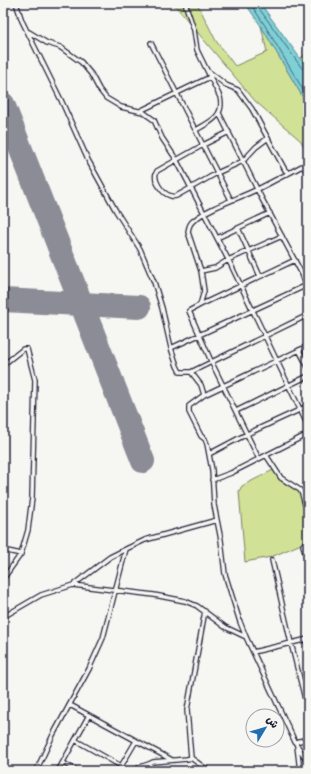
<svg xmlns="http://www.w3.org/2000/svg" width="311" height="774" font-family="'Gochi Hand','Playpen Sans Arabic',sans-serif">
	<rect width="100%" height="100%" fill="#f6f6f2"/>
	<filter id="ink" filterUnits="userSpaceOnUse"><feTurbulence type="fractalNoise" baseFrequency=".025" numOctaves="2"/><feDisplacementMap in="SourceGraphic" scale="8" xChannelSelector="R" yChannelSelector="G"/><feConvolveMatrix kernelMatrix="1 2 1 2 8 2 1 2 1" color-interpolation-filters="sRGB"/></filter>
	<g filter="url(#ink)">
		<path fill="#d1e195" stroke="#7a8268" d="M173,3H197L216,41L235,66L267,52L261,26L308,106V155L301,141L255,101Z
			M308,52V69L300,59Z
			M273,470L282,482L298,490L301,494L308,520V541L271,557L245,562L239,491L242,486Z"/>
		<path fill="#7ecfd6" stroke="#598a98" d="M245,3H260L308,69V106L261,26Z"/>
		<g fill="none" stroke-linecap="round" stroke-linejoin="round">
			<path stroke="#476779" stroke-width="1" d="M250,3L264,24L308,98
				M257,3L258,7L301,67L305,71H308"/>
			<path stroke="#8c8c96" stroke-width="24" d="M3,104L143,461
				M3,300L139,307"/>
			<defs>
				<path id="street" d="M16,3L22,21L61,100L88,160L116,211L140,249L154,282L162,308L171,348L177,366L180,372H191L201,385L204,395L189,406V412L201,436L205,439L207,444L212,470L214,505L221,540L225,574L240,622L246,637L295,742L308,762
					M185,3L194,30L197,50L220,97C225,116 210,122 196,130
					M29,32L47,43L60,47L81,62L91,74L99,89L106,98L121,107L143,112L154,120L162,138L176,159L231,265L308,426
					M151,43L231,200
					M208,71L226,85L238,90L252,109L285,170L289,173L302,166L308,172
					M140,111L210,77
					M219,113L262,199L302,274L308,291
					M229,132L203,145L157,171C152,179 162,194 171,196C174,197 177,196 180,194L217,173L243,161L256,147L268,138
					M238,228L260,276
					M217,238L270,213
					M201,271L215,268L228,260L282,236
					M200,305L295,260
					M171,348L305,286
					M299,350L308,367
					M3,365L23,349H27L35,380L32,498L28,530L21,554L3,579
					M191,372L308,315
					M204,395L308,346
					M236,411L308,376
					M209,454L247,434L308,406
					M266,455L281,478L300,490L302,494L308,515
					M259,459L211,361L189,311L200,305L204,291L201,271L188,232C189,227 189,224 193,221C211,206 238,199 258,189C268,184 279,178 289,173
					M212,480L231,473L308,434
					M308,542L305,543L303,545L308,565
					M3,550L21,554
					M272,560L291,643L308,711
					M73,585L154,595L185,601L197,606L225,627L246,637
					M3,617L41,595L73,585L110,557L126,549L145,540L217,520
					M253,652L308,639
					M70,705L172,760
					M75,740L121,766V771
					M295,742L308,739
					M297,746L300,771
					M191,758L187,710L205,611
					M191,758L209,771
					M63,763L78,771
					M3,765L5,771
					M120,768L136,741
					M36,771L53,735L89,669L103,638L126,549
					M58,771L89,715
					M134,771C140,765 147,766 153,762L187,759L191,758
					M149,771L148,770L150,765"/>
			</defs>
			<use href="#street" stroke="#22223b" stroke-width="6"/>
			<use href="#street" stroke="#f6f6f2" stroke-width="3.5"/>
		</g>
	</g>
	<rect width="311" height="774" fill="none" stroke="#f6f6f2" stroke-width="16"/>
	<rect x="8" y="8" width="295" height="758" fill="none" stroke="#22223b" stroke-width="1.5" filter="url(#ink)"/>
	<g transform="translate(265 728) rotate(52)"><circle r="19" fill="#f6f6f2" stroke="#a1a1a9"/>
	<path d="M0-3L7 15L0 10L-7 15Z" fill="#1f6fb2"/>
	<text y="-6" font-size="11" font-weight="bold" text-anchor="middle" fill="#22223b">ش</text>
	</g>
</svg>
